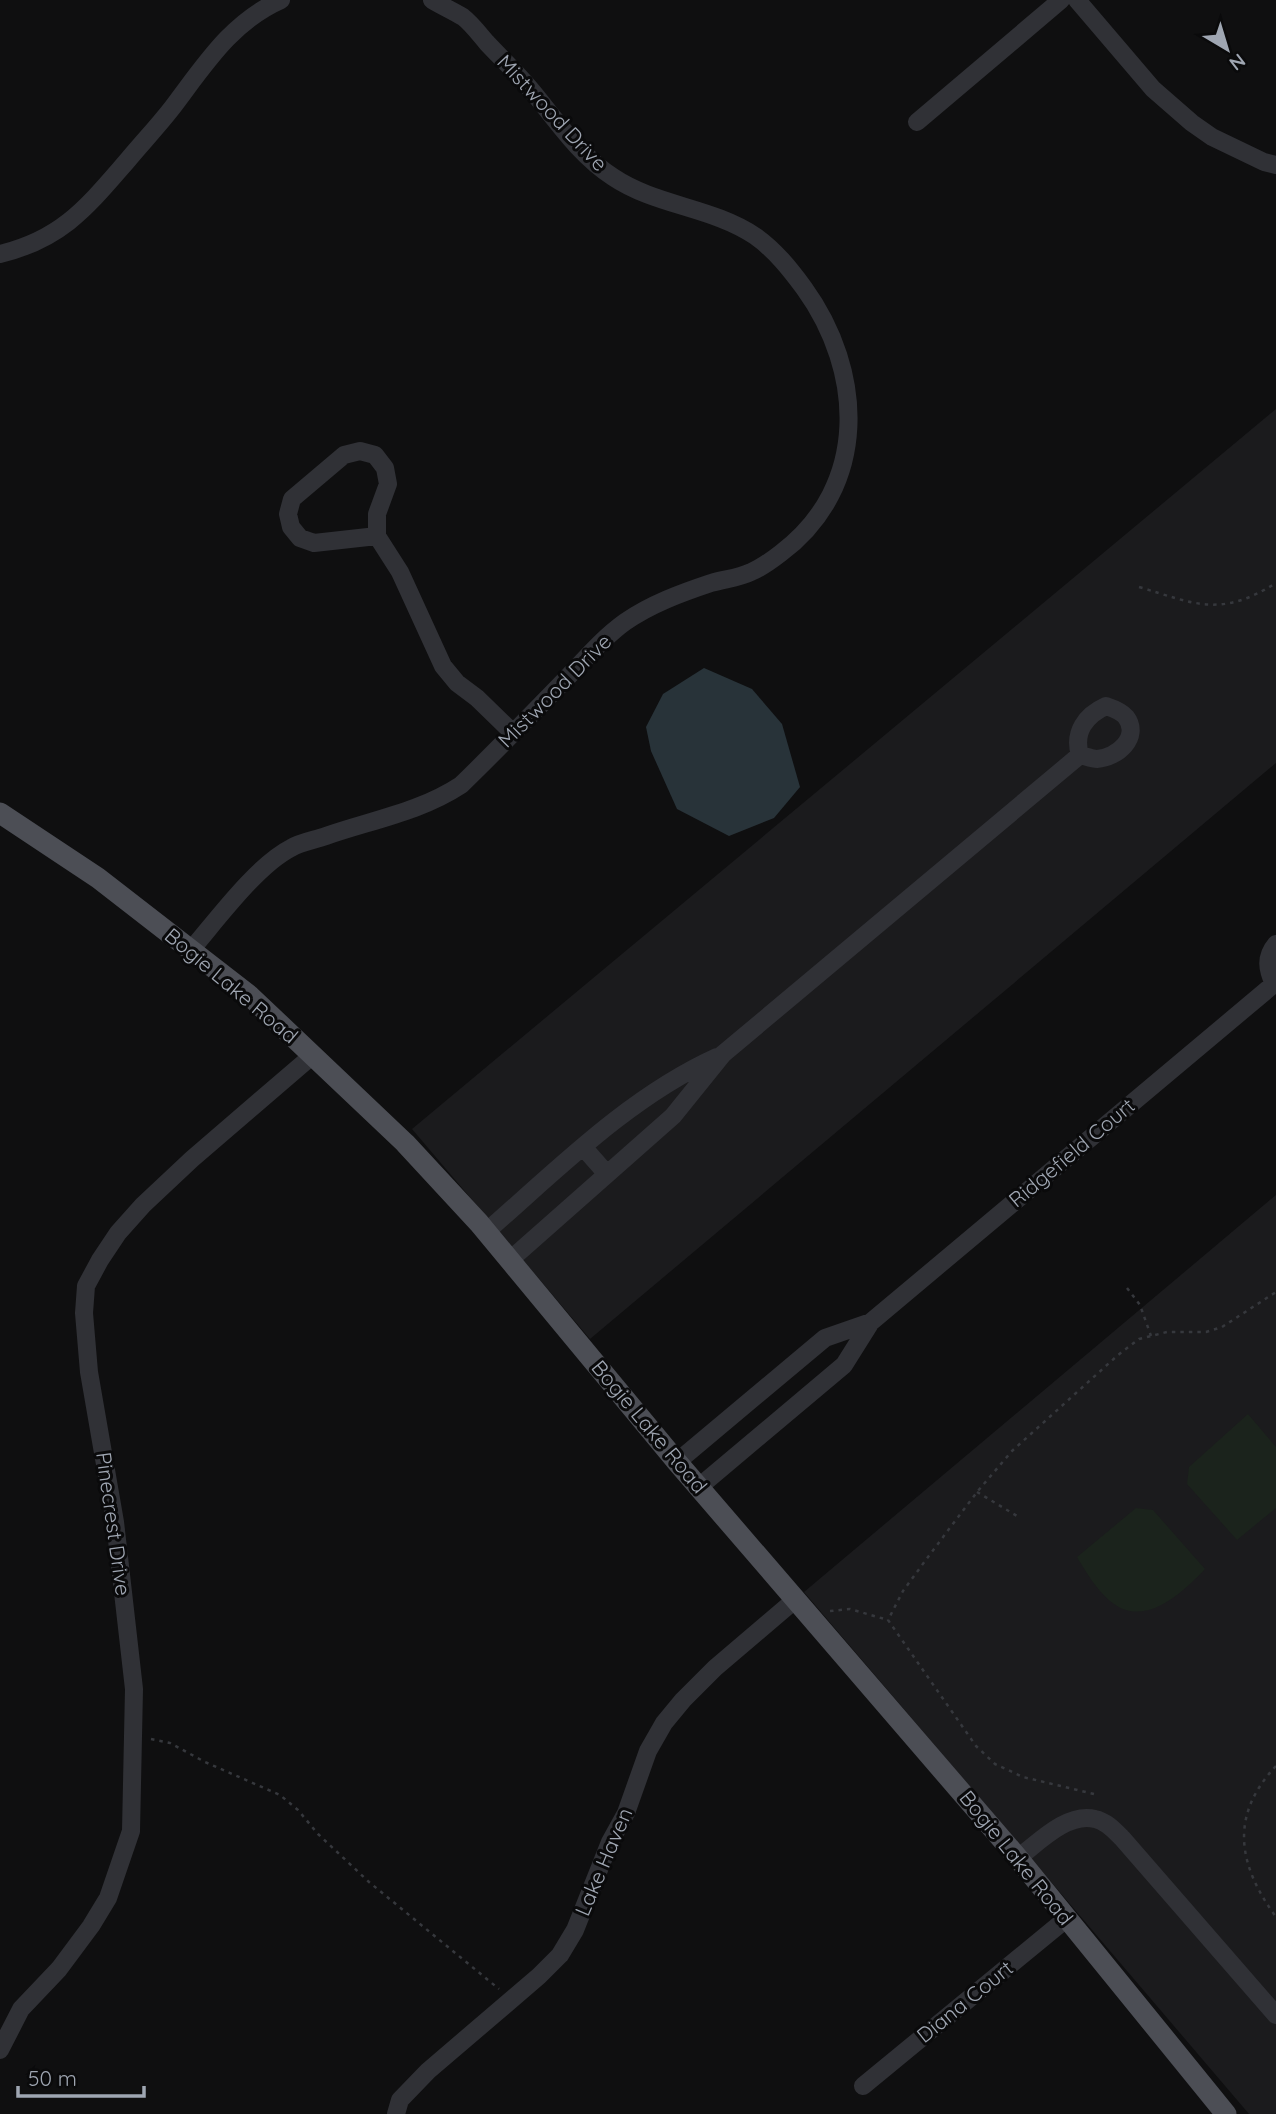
<svg xmlns="http://www.w3.org/2000/svg" width="1276" height="2114" font-family="Quicksand,sans-serif">
	<rect width="100%" height="100%" fill="#0f0f10"/>
	<path fill="#1b1b1d" d="M1276,409V763L590,1339L412,1129Z
		M1276,1195V2114H1249L804,1592Z"/>
	<path fill="#1b231c" d="M1248,1414L1276,1447V1508L1237,1540L1187,1484L1189,1467Z
		M1136,1508L1153,1510L1205,1569C1182,1593 1144,1630 1110,1601C1096,1589 1086,1572 1077,1557Z"/>
	<path fill="#283339" d="M704,668L752,689L782,724L800,787L774,818L729,836L677,809L651,751L646,727L663,694Z"/>
	<g fill="none" stroke-linecap="round" stroke-linejoin="round">
		<path stroke="#36383d" stroke-width="2.5" stroke-dasharray="3.5 5" stroke-linecap="butt" d="M1139,587C1196,604 1220,618 1276,583
			M1127,1288L1140,1305L1151,1336
			M977,1492L1017,1516
			M830,1611L850,1609L888,1620
			M151,1739L170,1743L205,1762L280,1795L298,1810L318,1834L369,1882L499,1989
			M1276,1766C1229,1816 1238,1865 1276,1917
			M1094,1794L1023,1777L995,1764L976,1746L888,1620L903,1591L928,1557L977,1492L1012,1451L1118,1355L1139,1339L1167,1332H1206L1222,1327L1276,1292"/>
		<path stroke="#303136" stroke-width="18" d="M1077,0L1153,89L1192,123L1212,137L1264,162L1276,165
			M917,122L1061,0
			M0,254C62,239 87,207 127,161C142,143 158,126 172,108C204,66 231,22 281,0
			M377,536L314,543L300,538L291,527L288,514L292,499L344,455L360,451L375,455L385,468L388,484L377,514V536L400,572L443,666L457,683L477,698L513,733
			M1276,944C1265,957 1267,969 1274,984H1276
			M190,951C216,921 256,866 291,848C301,842 315,840 326,836C372,820 420,812 461,785C495,752 528,718 561,684C582,663 600,640 625,622C651,604 681,593 711,583C724,579 739,578 751,572C761,568 772,560 781,553C870,486 864,371 804,288C790,269 775,250 755,236C712,207 656,206 613,177C579,155 557,121 532,91C518,74 502,59 487,43C480,35 472,24 463,17C453,11 442,6 432,0
			M584,1148L606,1173
			M486,1232C558,1169 629,1097 717,1057
			M510,1260L673,1116L723,1054L1080,755C1085,756 1092,759 1097,759C1117,758 1141,737 1126,717C1121,711 1112,708 1106,706C1086,715 1073,732 1080,755
			M677,1462L825,1338L871,1322
			M699,1487L844,1365L871,1322L1274,984
			M1018,1858C1038,1843 1067,1812 1095,1819C1106,1821 1115,1831 1122,1838L1276,2015
			M0,2050L21,2009L59,1969L91,1926L108,1898L131,1831L134,1689L115,1522L89,1372L84,1313L86,1286L100,1260L118,1233L143,1205L192,1159L313,1055
			M863,2086L1066,1919
			M396,2114L400,2100L428,2071L539,1976L560,1955L575,1930L610,1842L626,1813L648,1751L664,1723L683,1700L715,1668L796,1599"/>
		<path stroke="#4c4e55" stroke-width="21" d="M0,813L98,878L250,996L405,1143L479,1223L677,1462L1018,1858L1226,2114"/>
	</g>
	<g text-anchor="middle" stroke-width="6" stroke-linejoin="round" paint-order="stroke">
		<g font-size="21" fill="#9fa6b2" stroke="#0a0a0b">
			<text transform="translate(552 113) rotate(47)" y="7">Mistwood Drive</text>
			<text transform="translate(555 691) rotate(-45)" y="7">Mistwood Drive</text>
			<text transform="translate(231 986) rotate(40)" y="7">Bogie Lake Road</text>
			<text transform="translate(1072 1153) rotate(-40)" y="7">Ridgefield Court</text>
			<text transform="translate(649 1427) rotate(50)" y="7">Bogie Lake Road</text>
			<text transform="translate(113 1524) rotate(82)" y="7">Pinecrest Drive</text>
			<text transform="translate(1016 1858) rotate(51)" y="7">Bogie Lake Road</text>
			<text transform="translate(604 1862) rotate(-67)" y="7">Lake Haven</text>
			<text transform="translate(965 2002) rotate(-39)" y="7">Diana Court</text>
		</g>
	</g>
	<g transform="translate(1227 49) rotate(142)" stroke="#0a0a0b" stroke-width="5" paint-order="stroke">
	<path d="M0-5L12 26L0 18L-12 26Z" fill="#9fa6b2"/>
	<text y="-10" font-size="19" font-weight="bold" text-anchor="middle" fill="#9fa6b2">N</text>
	</g>
	<path d="M18 2086v10h126v-10" fill="none" stroke="#9fa6b2" stroke-width="3.5"/>
	<text x="28" y="2086" font-size="21" fill="#9fa6b2" stroke="#0a0a0b" stroke-width="5" paint-order="stroke">50 m</text>
</svg>
